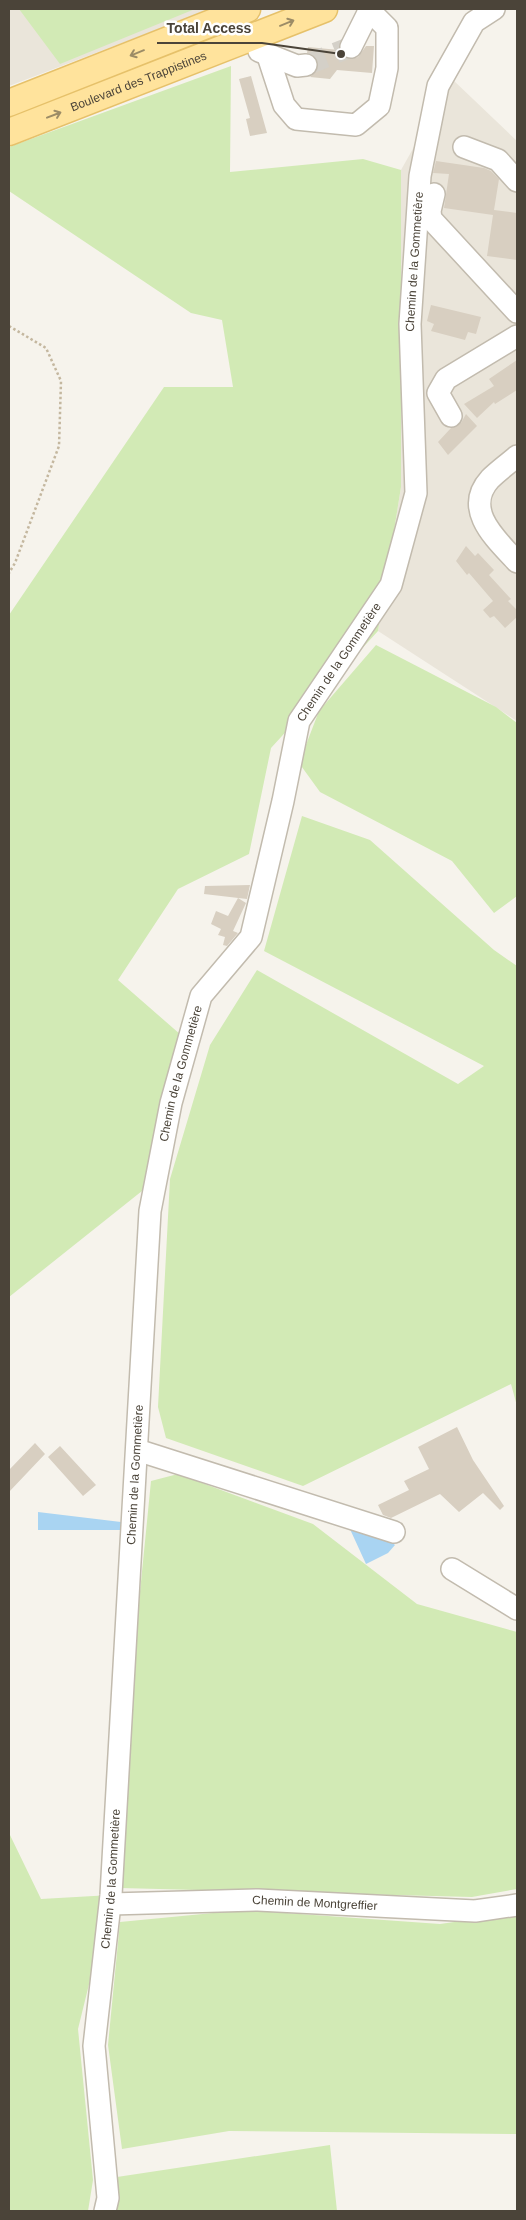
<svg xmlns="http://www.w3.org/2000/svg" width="526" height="2220" font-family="Helvetica,sans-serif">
	<rect width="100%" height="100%" fill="#f6f3ec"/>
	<path fill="#eae5da" d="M9,9H211L9,86Z
		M452,79L517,141V721L378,631L401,487V170Z"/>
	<path fill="#d2eab5" d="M19,9H195L60,64Z
		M231,66L230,172L363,159L401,170V487L378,631L271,748L249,854L178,889L118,980L181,1035L147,1187L9,1297V615L164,387H233L222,320L191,313L9,191V147Z
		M376,645L496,707L517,723V896L494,913L452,861L320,792L299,763L319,711Z
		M302,816L370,840L494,950L517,966V1406L511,1384L303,1486L166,1438L158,1407L170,1179L210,1045L257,970L458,1084L484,1066L264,951Z
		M178,1474L313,1524L417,1604L517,1632V1889L472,1897L120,1888L138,1612L151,1481Z
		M9,1833L41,1899L111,1895L78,2029L93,2180L88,2211H9Z
		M244,1910L440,1924L517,1913V2134L229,2131L122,2149L108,2045L120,1922Z
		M330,2145L337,2211H112L117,2177Z"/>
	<path fill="#a9d4f2" d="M38,1512L121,1522V1530H38Z
		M349,1527L379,1532L395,1545L388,1553L366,1564Z"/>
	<path fill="#d8cfc1" d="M366,46H374L372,73L337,70L330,79L310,77L317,70L318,64L316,57L307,53L308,47L339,50L345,58L351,59L358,57Z
		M251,76L267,133L250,136L246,119L250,118L239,79Z
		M436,161L484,168L491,171L499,179L494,210L517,213V260L487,256L493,215L444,208L449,174L433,173Z
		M431,305L481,317L476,334L468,332L465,340L431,331L434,324L427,321Z
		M517,360V390L495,404L494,402L477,418L464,404L494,386L489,379Z
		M466,414L477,426L448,455L438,442L451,428L461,423Z
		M466,546L475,556L478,553L494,570L489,575L511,599L508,601L517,610V617L505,628L494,616L490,618L483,610L493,601L469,573L467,575L456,561Z
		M250,885L247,899L204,894L205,886Z
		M238,898L246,903L233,931L238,933L227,946L223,945L225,937L218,935L221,929L211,924L216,911L228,916Z
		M457,1427L473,1460L504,1506L500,1510L483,1493L459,1512L440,1494L391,1518L383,1515L378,1505L409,1490L404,1481L429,1469L418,1447Z
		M35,1443L45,1454L9,1492V1470Z
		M60,1446L96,1485L83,1496L48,1457Z"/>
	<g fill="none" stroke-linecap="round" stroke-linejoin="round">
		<path stroke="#d4d0c8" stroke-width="21" stroke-dasharray="21 11" stroke-linecap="butt" d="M306,65L351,47"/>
		<defs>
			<g id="minor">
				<path d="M351,47L369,11"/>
				<path d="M259,51L297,66L306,65"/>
				<path d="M267,53L284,105L296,119L356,125L379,106L387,68V28L368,9"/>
				<path d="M464,147L498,160L517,181"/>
				<path d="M434,194L430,211L431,219L517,312"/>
				<path d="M451,416L438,393L446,379L517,336"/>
				<path d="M517,456C508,464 498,471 490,479C462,510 497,540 517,562"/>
				<path d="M137,1450L394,1532"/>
				<path d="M452,1569L517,1609"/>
				<path id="s1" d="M111,1904L258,1900L475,1911L517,1905"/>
				<path id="s2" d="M105,2211L108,2198L94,2046L111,1895L150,1211L171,1103L201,996L251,937L283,801L299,721L391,585L416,493L410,324L420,176L438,86L474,22L494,9"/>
			</g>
			<g id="major">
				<path d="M9,103L247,9"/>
				<path id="s3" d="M9,132L324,9"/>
			</g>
		</defs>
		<use href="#minor" stroke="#c2bbae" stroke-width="24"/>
		<use href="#major" stroke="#e6c16a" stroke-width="29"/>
		<path stroke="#c4b79f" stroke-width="2.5" stroke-dasharray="2.5 2.5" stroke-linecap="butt" d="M9,326L46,348L61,381L59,446L15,563L9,573"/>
		<use href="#minor" stroke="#fff" stroke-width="21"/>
		<use href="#major" stroke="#ffe39c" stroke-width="26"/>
	</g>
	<defs><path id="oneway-shaft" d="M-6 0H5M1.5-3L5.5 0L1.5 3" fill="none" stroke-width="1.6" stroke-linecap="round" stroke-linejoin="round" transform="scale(1.25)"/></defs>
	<g stroke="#9c8c66">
		<use href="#oneway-shaft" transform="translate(287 23) rotate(-22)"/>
		<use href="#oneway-shaft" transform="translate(137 53) rotate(158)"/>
		<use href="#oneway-shaft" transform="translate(54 115) rotate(-21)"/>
	</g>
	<g text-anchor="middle" stroke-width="5" stroke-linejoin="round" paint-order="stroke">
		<g font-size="12" fill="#4b4439" stroke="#fff">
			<text dy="4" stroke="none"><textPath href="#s3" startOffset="139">Boulevard des Trappistines</textPath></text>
			<text dy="4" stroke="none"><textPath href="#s2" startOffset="2014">Chemin de la Gommetière</textPath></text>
			<text dy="4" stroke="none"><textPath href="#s2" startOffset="1594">Chemin de la Gommetière</textPath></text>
			<text dy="4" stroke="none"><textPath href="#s2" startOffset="1144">Chemin de la Gommetière</textPath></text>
			<text dy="4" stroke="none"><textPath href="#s2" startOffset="739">Chemin de la Gommetière</textPath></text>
			<text dy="4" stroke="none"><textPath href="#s2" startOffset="334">Chemin de la Gommetière</textPath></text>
			<text dy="4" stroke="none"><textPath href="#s1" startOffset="204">Chemin de Montgreffier</textPath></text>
		</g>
	</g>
	<path fill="none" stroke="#4b4439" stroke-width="2" d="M341 54L262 43H157"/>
	<circle fill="#4b4439" stroke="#fff" stroke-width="2" cx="341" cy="54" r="5"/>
	<g font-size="14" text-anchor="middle" font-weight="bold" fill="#4b4439" stroke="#fff" stroke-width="5" stroke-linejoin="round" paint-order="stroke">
		<text x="209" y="33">Total Access</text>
	</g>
	<rect width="526" height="2220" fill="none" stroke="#4b4439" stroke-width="20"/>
</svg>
